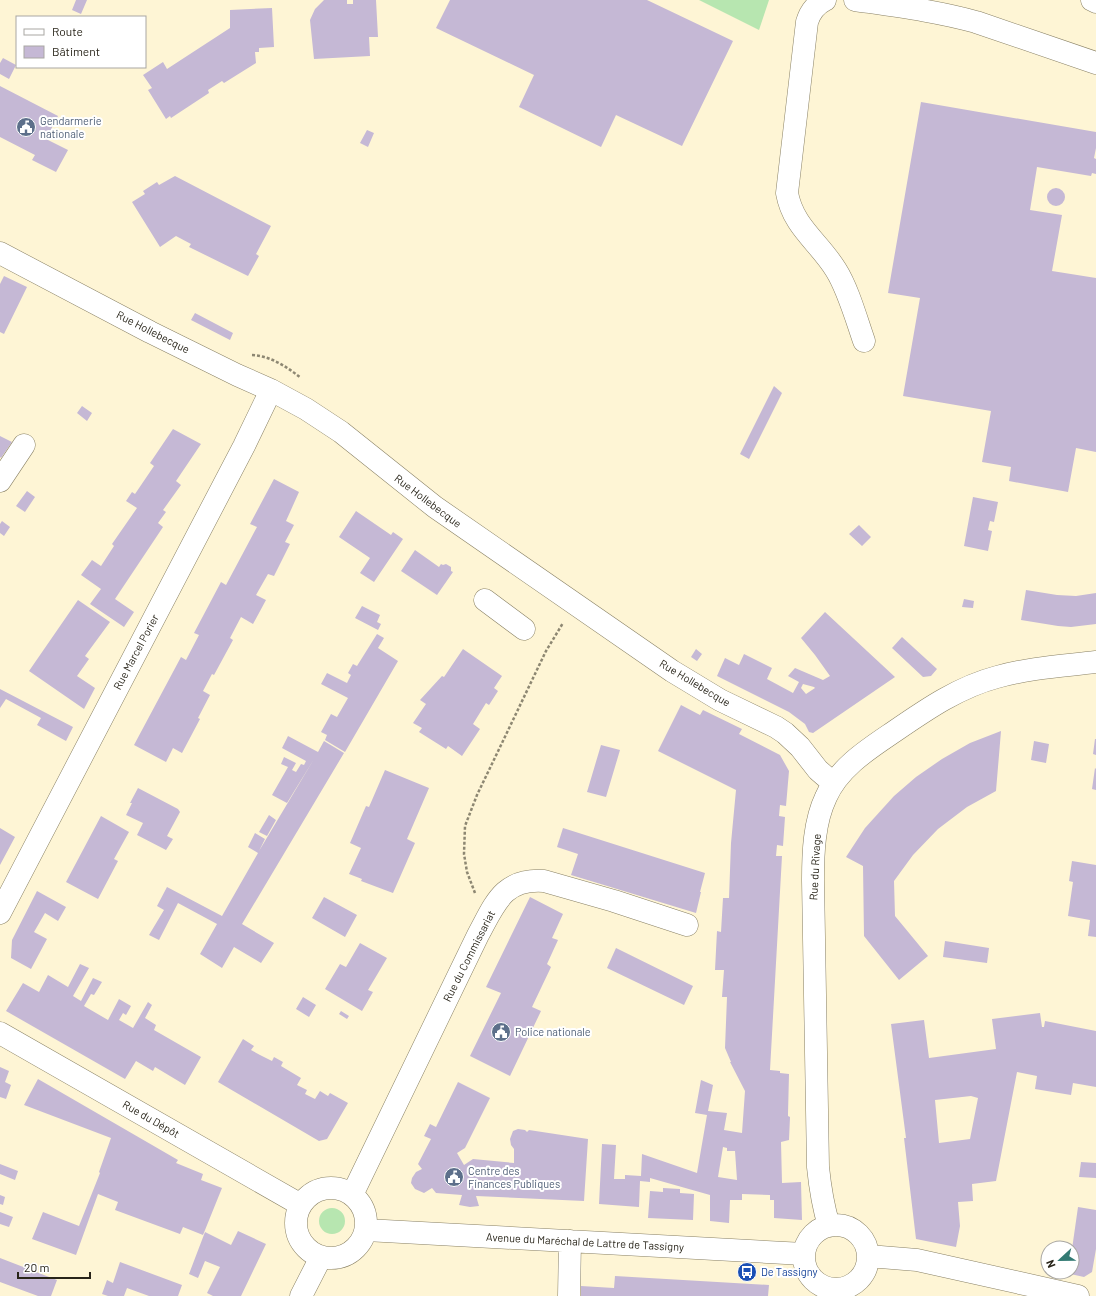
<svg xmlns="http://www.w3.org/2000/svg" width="1096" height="1296" font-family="Barlow,sans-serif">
	<rect width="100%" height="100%" fill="#fef5d5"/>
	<path fill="#b7e6b0" d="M699,0H769L759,30Z
		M319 1221a13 13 0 1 1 26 0a13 13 0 1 1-26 0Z"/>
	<path fill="#c5b8d5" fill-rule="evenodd" d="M76,0H87L81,14L72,10Z
		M324,0H347V4H353V0H376L378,37H369L370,56L314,59L310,20L315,9Z
		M450,0H647L733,41L682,146L616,115L601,147L519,107L534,75L436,28Z
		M272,8L274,47L259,48V52H255L256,63L224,83L222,81L208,90L209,93L171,118L170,116L166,119L148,90L152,88L143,75L163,62L167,69L230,28V10Z
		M3,58L16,65L9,79L0,74V63Z
		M0,86L58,116L46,139L68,150L56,172L32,160L35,155L0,137Z
		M921,102L1096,132V148L1094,158L1096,159V174L1092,173L1091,176L1037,167L1030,210L1062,215L1052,271L1096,278V452L1076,448L1068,492L1009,481L1011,467L982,462L991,411L903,396L920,298L888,293Z
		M367,130L374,133L368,147L360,143Z
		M175,176L271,226L256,254L259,256L248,276L189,247L191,244L176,236L160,247L132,202L145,194L143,191L157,182L159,185Z
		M1047 197a9 9 0 1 1 18 0a9 9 0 1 1-18 0Z
		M4,276L27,287L4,334L0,332V284Z
		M195,313L233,333L230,340L191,320Z
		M774,386L782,393L749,459L740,454Z
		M82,406L92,413L87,421L77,413Z
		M173,429L201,444L176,481L181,485L163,510L166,512L158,523L163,527L115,599L134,612L124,627L90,604L101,589L81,575L92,560L101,566L114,546L112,544L137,508L126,501L132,492L135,494L154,466L150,463Z
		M0,436L12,442L1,458L0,457Z
		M274,479L299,492L286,521L294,525L285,542L290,544L274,576L268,574L256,595L266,600L253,624L241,617L230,638L233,640L214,675L212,674L203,691L210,695L198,718L200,719L182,753L173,748L166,762L134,745L181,657L186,660L199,635L194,633L221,582L226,585L257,527L250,524Z
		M27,491L35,497L25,512L16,506Z
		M973,497L998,502L994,522L990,521L988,530L992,531L988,551L964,546Z
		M356,511L391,535L393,532L403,539L374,582L360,573L370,558L339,537Z
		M2,521L10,527L4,536L0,533V524Z
		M859,525L871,537L862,546L849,534Z
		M415,550L439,567L441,564L443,565L446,564L451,567V571L453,572L437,595L401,571Z
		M1026,590L1057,595L1076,596L1096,593V624L1071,627L1058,626L1021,620Z
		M964,599L974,601L973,608L962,607Z
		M78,600L110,622L85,656L89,659L77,676L95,688L84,709L29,671Z
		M362,606L380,615L377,622L381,624L378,630L355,618Z
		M825,612L895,677L813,733L809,732L805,724L789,712L717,676L725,658L739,665L744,654L772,668L767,679L793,693L799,682L788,676L795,668L823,680L830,676L815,655L801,638ZM803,684L814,687L815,688L806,694L801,688Z
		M377,634L384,638L378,648L398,661L345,752L325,740L327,735L321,732L331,714L337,717L348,698L321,684L327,673L347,683L351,675L348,673L353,664L357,666Z
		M902,637L937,669L931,676L923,677L892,648Z
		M463,649L502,676L494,688L498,691L489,705L486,703L473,724L480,729L462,756L448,746L446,749L419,732L422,728L413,723L426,704L420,700L442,676L444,677Z
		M696,649L702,654L697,661L691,657Z
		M0,689L73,727L66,741L37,725L41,718L6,699L0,708Z
		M681,705L700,715L703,710L742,729L739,734L780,755L789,771L786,806L780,805L779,816L785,817L783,846L777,845L776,856H782L770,1070L780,1071V1073L789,1074L788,1114V1116L790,1117L789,1140L781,1142L782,1183L801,1182L802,1220L774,1218V1200H770V1195L742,1194V1200H730L729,1223L710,1221V1195L650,1178V1182L640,1181L639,1207L599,1204L602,1144L616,1145L614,1179H625V1175L641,1176L642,1154L697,1173L707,1115L695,1113L701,1080L713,1085L708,1111L727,1113L724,1130L742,1133L745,1091L730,1062H731L725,1048L727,997H722L724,970H715L717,931L721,932L723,898H729L731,843L736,790L658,751ZM723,1147L727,1148V1151H735L737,1180L718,1177Z
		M1001,731L996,791L967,807L938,829L913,855L894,881L895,916L928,956L899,980L864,936L863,866L846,857L865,828L894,796L916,777L942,759L970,743Z
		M288,736L318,752L324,741L344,753L242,924L274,943L261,963L234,947L222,968L200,954L217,924L178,903L159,940L149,935L164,910L157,906L167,887L222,916L258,853L248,847L255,833L265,839L259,851L314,759L287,803L272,795L288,767L281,764L284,757L296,763L292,770L296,772L301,764L304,765L306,761L282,748Z
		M1095,739H1096V755L1093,754Z
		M1034,741L1049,744L1046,763L1031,760Z
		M601,745L620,750L606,797L587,792Z
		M1095,768L1096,769V790L1092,789Z
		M385,770L429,788L407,839L415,843L393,893L361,881L362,879L349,874L361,848L350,843L366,806L369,807Z
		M138,788L178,809L180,812L167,836L173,839L166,850L137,835L143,823L126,815L132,803H130Z
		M269,815L276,820L267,836L259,832Z
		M101,816L129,832L114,859L118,861L98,899L66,882Z
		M0,828L15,837L0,865Z
		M563,828L705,873L700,892H701L696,913L571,875L578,854L557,847Z
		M1072,861L1096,865V937L1088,936L1090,920L1068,916L1073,882L1069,881Z
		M37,891L66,907L58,921L45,913L34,932L47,939L31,969L11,958L12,940Z
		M324,897L357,915L345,937L312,918Z
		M530,897L563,914L552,938L558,940L547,964L551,967L532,1007L541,1011L510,1076L470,1056L501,993L486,987Z
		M945,941L989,948L987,963L943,957Z
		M360,943L387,958L368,990L373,992L362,1011L325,989L340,964L346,967Z
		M616,948L693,986L684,1005L607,968Z
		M80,964L89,968L73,996L81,1001L93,978L102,982L94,995L91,994L84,1006L108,1020L119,999L131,1006L126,1015L123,1013L119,1020L133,1028L148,1002L152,1005L145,1018L156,1025L154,1030L201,1057L185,1085L155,1067L153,1071L136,1061L125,1079L6,1011L23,983L39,992L48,975L68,987Z
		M303,997L316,1005L309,1017L296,1009Z
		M341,1011L349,1016L347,1019L339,1014Z
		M1040,1013L1042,1027H1044L1045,1021L1096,1031V1087L1073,1083L1071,1095L1035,1089L1037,1076L1017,1072L996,1181L972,1184L973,1201L958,1202L960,1226L956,1247L916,1239L904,1138H906L891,1024L924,1020L929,1058L996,1049L992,1019ZM971,1096L978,1098L970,1139L939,1143L935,1100Z
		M243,1039L254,1046L251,1050L260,1055L272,1061L274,1057L283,1062L281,1066L301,1078L297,1085L307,1090L305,1094L315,1099L320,1091L328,1096L330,1093L348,1103L327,1139L319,1141L218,1082Z
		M0,1067L9,1071L5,1082L11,1085L6,1099L0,1097Z
		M38,1079L178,1160L176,1163L203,1174L201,1180L222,1188L203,1235L183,1227L180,1234L115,1210L118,1202L98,1194L76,1255L32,1239L43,1212L79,1226L100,1173L99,1172L111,1138L24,1105Z
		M458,1082L490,1098L465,1148L457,1153L464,1165L473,1159L514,1163V1149L511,1145L510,1139L513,1131L518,1129L525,1130L527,1132L529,1130L588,1139L584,1201L476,1196L479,1206L470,1207L459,1205L462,1195L436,1193L432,1188L424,1193L415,1189L411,1183L412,1178L416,1172L422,1169L418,1164L431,1139L424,1136L430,1124L436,1127Z
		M1081,1162L1096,1163V1178L1079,1177Z
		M0,1164L18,1171L15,1180L0,1174Z
		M663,1188L680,1189V1193L694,1194L693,1220L648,1218L650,1191L663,1192Z
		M0,1195L5,1197L3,1205L0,1204Z
		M1078,1207L1096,1210V1249L1092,1272L1084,1277L1066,1273L1072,1272V1249Z
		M0,1212L13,1217L9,1227L0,1224Z
		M238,1231L266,1244L241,1296H213L207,1293L220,1267L205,1261L198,1278L189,1274L205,1232L231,1245Z
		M0,1258L57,1280L51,1296H38L0,1282Z
		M120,1262L182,1285L178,1296H149L127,1288L124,1296H108L102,1294L107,1280L113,1283Z
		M615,1276L769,1285L768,1296H581V1286L614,1288Z"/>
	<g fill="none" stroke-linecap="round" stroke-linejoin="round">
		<defs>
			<path id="minor" d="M825,0C815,5 810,12 807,22L787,193C793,227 819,242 836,270C848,289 856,318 864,341
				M855,0C896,6 936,11 976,22L1096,63
				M1092,0L1096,2
				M0,253L150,332L237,375L271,390L306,409L341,432L435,507L672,671L720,700L776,727L785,733L800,747L818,770L833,783
				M0,481L24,445
				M485,600L524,629
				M0,913L244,446L271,390
				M0,1033L301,1205
				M296 1223a35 35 0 1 1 70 0a35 35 0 1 1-70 0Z
				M352,1195L478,935C495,904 503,878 544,881L614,901L687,925
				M804 1257a32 32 0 1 1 64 0a32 32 0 1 1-64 0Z
				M829,1226C823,1206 820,1187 818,1167L813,880C813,853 814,822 826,797C839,767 870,748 895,731C927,709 959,687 997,677C1029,668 1063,666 1096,662
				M366,1230L804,1254
				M868,1256L917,1260L1078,1296
				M301,1296L321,1257
				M569,1296L570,1241"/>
		</defs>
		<use href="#minor" stroke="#898165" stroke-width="23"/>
		<path stroke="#8d8772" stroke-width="2.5" stroke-dasharray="3 2" stroke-linecap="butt" d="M252,355C271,356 287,367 301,378
			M475,893L467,872L464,854L465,826L477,795L490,768L546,651L563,623"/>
		<use href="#minor" stroke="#fff" stroke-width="22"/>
	</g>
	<defs>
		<symbol id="civic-disc" viewBox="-11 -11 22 22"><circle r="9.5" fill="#5c6f8a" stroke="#fff"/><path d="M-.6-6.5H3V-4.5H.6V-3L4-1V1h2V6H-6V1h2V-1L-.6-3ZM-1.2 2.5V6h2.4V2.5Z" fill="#fff"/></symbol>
		<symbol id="bus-disc" viewBox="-11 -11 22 22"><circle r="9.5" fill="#1a4fb4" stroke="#fff"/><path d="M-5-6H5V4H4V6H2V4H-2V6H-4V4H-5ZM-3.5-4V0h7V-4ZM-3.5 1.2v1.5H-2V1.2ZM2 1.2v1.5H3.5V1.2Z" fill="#fff"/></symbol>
	</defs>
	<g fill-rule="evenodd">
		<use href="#civic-disc" x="15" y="116" width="22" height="22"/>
		<use href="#civic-disc" x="490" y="1021" width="22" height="22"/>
		<use href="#civic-disc" x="443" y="1166" width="22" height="22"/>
		<use href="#bus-disc" x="736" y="1261" width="22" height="22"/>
	</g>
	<g text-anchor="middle" stroke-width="4" stroke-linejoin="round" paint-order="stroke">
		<g font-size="11" fill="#4e5e75" stroke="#fff" text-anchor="start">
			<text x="40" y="125">Gendarmerie<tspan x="40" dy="13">nationale</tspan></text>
			<text x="515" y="1036">Police nationale</text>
			<text x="468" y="1175">Centre des<tspan x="468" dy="13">Finances Publiques</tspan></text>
		</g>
		<g font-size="11" fill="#282419" stroke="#fff">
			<text transform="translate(153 332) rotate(27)" y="4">Rue Hollebecque</text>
			<text transform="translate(428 501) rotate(37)" y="4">Rue Hollebecque</text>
			<text transform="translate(136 652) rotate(-62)" y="4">Rue Marcel Porier</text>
			<text transform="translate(695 683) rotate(31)" y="4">Rue Hollebecque</text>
			<text transform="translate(815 867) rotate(-87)" y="4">Rue du Rivage</text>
			<text transform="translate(469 956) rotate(-63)" y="4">Rue du Commissariat</text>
			<text transform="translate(151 1119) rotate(30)" y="4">Rue du Dépôt</text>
			<text transform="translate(585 1242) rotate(3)" y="4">Avenue du Maréchal de Lattre de Tassigny</text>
		</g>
		<g font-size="11" fill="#164399" stroke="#fff" text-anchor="start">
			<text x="761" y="1276">De Tassigny</text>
		</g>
	</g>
	<rect x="16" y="16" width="130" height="52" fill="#ffffff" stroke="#a9a7a3"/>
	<rect x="24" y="29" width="20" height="6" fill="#ffffff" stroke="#a9a7a3"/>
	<text x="52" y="36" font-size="12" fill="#282419">Route</text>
	<rect x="24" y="46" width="20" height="12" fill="#c5b8d5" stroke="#a9a7a3"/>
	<text x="52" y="56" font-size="12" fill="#282419">Bâtiment</text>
	<g transform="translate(1060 1260) rotate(248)"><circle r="19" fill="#ffffff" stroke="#a9a7a3"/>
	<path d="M0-3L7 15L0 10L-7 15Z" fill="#327a73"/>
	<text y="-6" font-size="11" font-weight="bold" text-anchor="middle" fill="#282419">N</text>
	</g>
	<path d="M18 1272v6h72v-6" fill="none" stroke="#282419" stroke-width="2"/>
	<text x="24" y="1272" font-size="12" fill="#282419" stroke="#ffffff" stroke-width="3" paint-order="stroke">20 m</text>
</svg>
